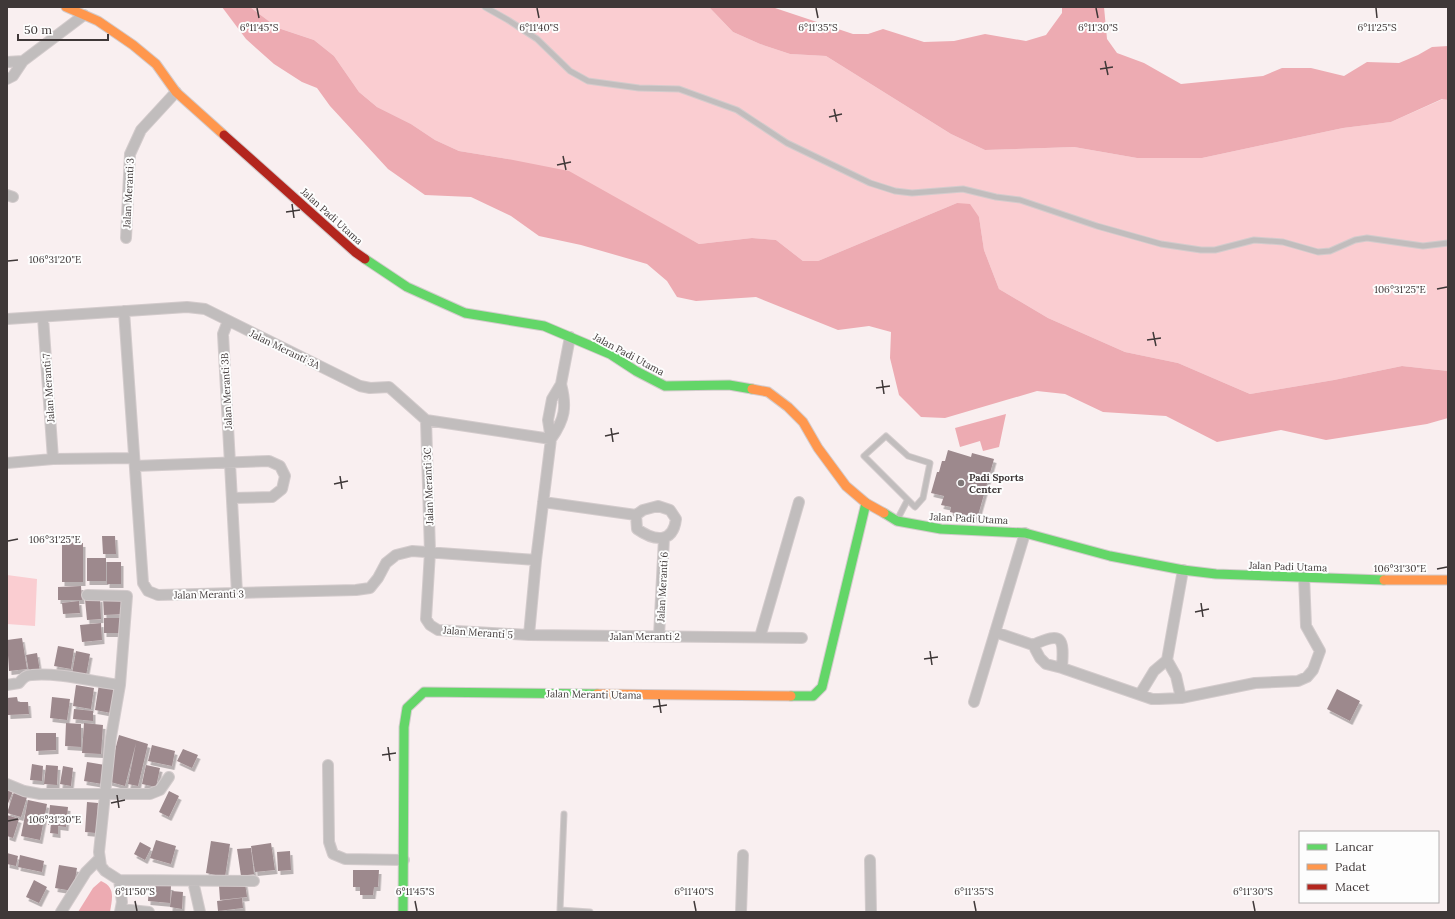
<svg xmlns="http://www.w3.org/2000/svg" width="1455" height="919" font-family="Lora,serif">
	<defs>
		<filter id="shadow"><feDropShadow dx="2.5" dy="4" stdDeviation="0" flood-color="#0004"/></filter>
	</defs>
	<rect width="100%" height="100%" fill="#f9eff0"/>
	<path fill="#facdd1" d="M250,7H709L733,32L760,44L790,54L826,56L951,134L985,150L1074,147L1137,158H1202L1343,128L1391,122L1443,99L1448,100V371L1402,366L1334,380L1250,394L1178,363L1125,352L1048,318L999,289L984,250L979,217L957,203L818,261H803L776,240L752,238L699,244L664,225L508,159L459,151L435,140L411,124L377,107L359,92L334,56L314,40L278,28Z
		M7,575L37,579L35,626L7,624Z"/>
	<path fill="#edabb2" d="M222,7H250L278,28L314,40L334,56L359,92L377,107L411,124L435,140L459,151L508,159L569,171L699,244L752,238L776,240L803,261H818L957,203L970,204L979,217L984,250L999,289L1048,318L1125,352L1178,363L1250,394L1334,380L1402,366L1448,371V418L1427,424L1326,440L1281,430L1217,442L1166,416L1103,412L1065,394L1037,391L945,418L921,417L899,395L890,358L891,332L869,326L838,330L756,297L696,301L677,297L667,281L647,264L581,245L539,236L511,216L471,197L425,195L388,169L330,106L317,88L302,82L274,64L246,39Z
		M709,7H772L853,34H868L883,29L924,42L954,41L985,34L1026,41L1046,35L1062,13V7H1104L1107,39L1117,53L1144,63L1181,84L1263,76L1282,68H1311L1344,76L1367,62L1399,63L1418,55L1432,47L1448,46V100L1442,99L1391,122L1343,128L1202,158H1137L1074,147L985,150L951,134L826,56L790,54L760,44L733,32Z
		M1006,414L999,447L983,451L980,441L960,447L955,428Z
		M101,881C116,887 112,899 110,912H78L93,888Z"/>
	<path fill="#9d898d" filter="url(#shadow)" d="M948,450L971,457L972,453L994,459L977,519L950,512L951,507L941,505L944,496L931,493L937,472H939L942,461H945Z
		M102,536H115L116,554H103Z
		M62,542L83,543V582H62Z
		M87,558H106V581H87Z
		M107,562H121V584H107Z
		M81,586L82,600H58V587Z
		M123,597L124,614L104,615L103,598Z
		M100,598L101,619L87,620L85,599Z
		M79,601L80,613L63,614L62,603Z
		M104,618H120V633H104Z
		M101,623L102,640L82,642L80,625Z
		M22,638L27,669L9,671L7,640Z
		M58,646L74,649L71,669L54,666Z
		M76,651L90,654L86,676L72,674Z
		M37,653L40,672L29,673L26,655Z
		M99,684L115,686L111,713L95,710Z
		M76,685L94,688L91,709L73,706Z
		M1337,689L1360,701L1350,721L1327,709Z
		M17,697L18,702H28L29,714L8,715L7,698Z
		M52,697L70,699L67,720L50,718Z
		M74,709L93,711V721L73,719Z
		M66,723L81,724V747L65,746Z
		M84,723L103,725L101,754L82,753Z
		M36,733H56V750L36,751Z
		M119,735L148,744L138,786L128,784L136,743L125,786L107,781Z
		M152,745L175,751L172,766L148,761Z
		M183,749L198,755L192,768L177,761Z
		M87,762L105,765L102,784L84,781Z
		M32,764L43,766L42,781L30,780Z
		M46,765L58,766L57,785L44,784Z
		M146,765L160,768L156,787L142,784Z
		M63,766L73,768L71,786L60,784Z
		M7,788L13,791L7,806Z
		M169,791L179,796L169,817L159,812Z
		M14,792L27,797L21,817L7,813Z
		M28,800L47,804L40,840L21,836Z
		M87,802L98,803L96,833L85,832Z
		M50,805L68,807L66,827L58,826V834L50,833L51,825H48Z
		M7,815L19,819L13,838L7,836Z
		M156,840L176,846L171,864L150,858Z
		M211,841L230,844L225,877L206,873Z
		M140,842L151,848L145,860L134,854Z
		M271,843L275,870L255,872L251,846Z
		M251,848L254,874L241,876L237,849Z
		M290,851L291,870L278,871L277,852Z
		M7,853L18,856L16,866L7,864Z
		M20,855L44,861L42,872L18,867Z
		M59,865L77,868L73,891L55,888Z
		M353,870H379L378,887H374L373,895H360V887H353Z
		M34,880L47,887L39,903L26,897Z
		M245,883L247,897L220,900L219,886Z
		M149,885L171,886L170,903L148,901Z
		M172,891L183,892L182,909L170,907Z
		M242,898L243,908L218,911L217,901Z"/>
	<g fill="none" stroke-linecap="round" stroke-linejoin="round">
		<defs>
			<path id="lane" d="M485,7L508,20L537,39L570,71L588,81L639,88L679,89L737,110L787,143L870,183L895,191L912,193L963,189L996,197L1020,200L1097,226L1161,244L1201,250H1215L1254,240L1283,242L1318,252L1330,251L1355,240L1367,238L1423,246L1448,243
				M886,436L908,456L930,463L923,498L915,507L864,456Z
				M897,520L907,501
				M560,910L564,814
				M560,912V910L590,912"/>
			<path id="street" d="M7,62L23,61
				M7,79L13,76L23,61L84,15
				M7,195L13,197
				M126,238L130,154L141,130L176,92
				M124,311L143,583L148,591L158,595L356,590L370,588L378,578L386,563L396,555L412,551L536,560
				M43,317L53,459
				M7,319L187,307L205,309L360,386L370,388L389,387L426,420L551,439
				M228,321L223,334L237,593
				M426,420L430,552L426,619L430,625L438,630L529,635L802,638
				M551,439C565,419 567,407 561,384
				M7,463L53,459L134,458
				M135,466L269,461L280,466L285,476L282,489L272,497L232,498
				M543,502L636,515
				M658,506L670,510L676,519C673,544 654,541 637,529L636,515L643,510Z
				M87,595L127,596L120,685L111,737L99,852L101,866L105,871L119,880L254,881
				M995,632L1033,645L1040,658L1046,664L1062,668L1152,699H1159L1181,698L1255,683L1298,681L1307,677L1313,670L1320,651L1306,626L1304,576
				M529,635L536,560L551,439L548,420L552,399L561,384L570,337
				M659,636L664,538
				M760,637L799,502
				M1033,645C1063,631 1064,638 1062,668
				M1167,660L1183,570
				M7,685L19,683C23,678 26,675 32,675C55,672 96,682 120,685
				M1140,694L1154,671L1167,660L1176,676L1181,698
				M974,702L1025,533
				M328,765L329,842L333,854L345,859L404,860
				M7,784L24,791L40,794H150L160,790L169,777
				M870,860L871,912
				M119,880L122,902L120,912
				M193,881L200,912
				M121,909L149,912
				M61,912L86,872L99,859
				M741,912L743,855"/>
			<path id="fast" d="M365,259L407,287L465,313L544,326L610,354L636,371L665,386L729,385L752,389
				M884,513L897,521L941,529L1025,533L1110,556L1183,570L1216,574L1384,580
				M791,696H813L822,687L866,503
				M403,912L404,727L407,708L424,692L597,694"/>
			<path id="slow" d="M66,7L98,21L133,45L156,64L176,92L224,135
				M752,389L768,392L788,407L803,422L818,448L846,486L866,503L884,513
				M1384,580H1448
				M597,694L791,696"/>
			<path id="jam" d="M224,135L355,252L365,259"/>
		</defs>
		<use href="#lane" stroke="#d3cbcc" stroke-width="7"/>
		<use href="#street" stroke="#d3cbcc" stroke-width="12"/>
		<use href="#fast" stroke="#d3cbcc" stroke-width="11"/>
		<use href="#slow" stroke="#d3cbcc" stroke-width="11"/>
		<use href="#jam" stroke="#d3cbcc" stroke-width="11"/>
		<use href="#lane" stroke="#c1bdbd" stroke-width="5"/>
		<use href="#street" stroke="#c1bdbd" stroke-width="10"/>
		<use href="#fast" stroke="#63d668" stroke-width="9"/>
		<use href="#slow" stroke="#ff974d" stroke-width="9"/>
		<use href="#jam" stroke="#b3261e" stroke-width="9"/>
	</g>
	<path fill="none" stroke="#3f3838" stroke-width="1.5" d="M257,8L259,18M537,8L539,18M816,8L818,18M1096,8L1098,18M1376,8L1377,18M1105,61L1108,75M1100,69L1113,67M834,109L837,122M829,117L842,114M563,156L566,170M557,165L571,162M292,204L294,218M286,212L300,210M8,261L18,260M1437,289L1447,287M1153,332L1156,346M1147,340L1161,338M882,380L884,394M876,388L890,386M611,428L613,442M605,436L619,433M340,476L342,489M334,484L348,481M8,541L18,539M1437,569L1447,567M1201,603L1203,617M1195,612L1209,609M930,651L932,665M924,659L938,657M659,699L661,713M653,707L667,705M388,747L390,761M382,755L396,753M117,795L119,808M111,803L125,800M8,821L18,819M135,901L137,911M415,901L417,911M694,901L696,911M974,901L976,911M1253,901L1255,911"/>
	<circle fill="#807878" stroke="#fdfdfd" stroke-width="1.5" cx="961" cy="483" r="4"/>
	<g text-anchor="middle" stroke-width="4" stroke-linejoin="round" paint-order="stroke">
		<g font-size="10" fill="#3f3838" stroke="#fdfdfd">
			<text transform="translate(128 193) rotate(-87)" y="4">Jalan Meranti 3</text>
			<text transform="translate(332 216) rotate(42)" y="4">Jalan Padi Utama</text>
			<text transform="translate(285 349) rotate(26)" y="4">Jalan Meranti 3A</text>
			<text transform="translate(629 354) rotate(28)" y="4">Jalan Padi Utama</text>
			<text transform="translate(48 388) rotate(-94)" y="4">Jalan Meranti 7</text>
			<text transform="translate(226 391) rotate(-93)" y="4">Jalan Meranti 3B</text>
			<text transform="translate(428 486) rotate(-92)" y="4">Jalan Meranti 3C</text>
			<text transform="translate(969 518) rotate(3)" y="4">Jalan Padi Utama</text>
			<text transform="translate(1288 566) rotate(2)" y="4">Jalan Padi Utama</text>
			<text transform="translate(662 587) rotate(-87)" y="4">Jalan Meranti 6</text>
			<text transform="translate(209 594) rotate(-1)" y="4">Jalan Meranti 3</text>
			<text transform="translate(478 632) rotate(4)" y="4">Jalan Meranti 5</text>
			<text x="645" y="640">Jalan Meranti 2</text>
			<text transform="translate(594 694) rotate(1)" y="4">Jalan Meranti Utama</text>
		</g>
		<g font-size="10" font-weight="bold" fill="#3f3838" stroke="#fdfdfd" text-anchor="start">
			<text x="969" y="481">Padi Sports<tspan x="969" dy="12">Center</tspan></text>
		</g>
	</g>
	<g font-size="10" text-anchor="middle" fill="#3f3838" stroke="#fdfdfd" stroke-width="4" stroke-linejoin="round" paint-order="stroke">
		<text x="259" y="31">6°11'45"S</text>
		<text x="539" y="31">6°11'40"S</text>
		<text x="818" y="31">6°11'35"S</text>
		<text x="1098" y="31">6°11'30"S</text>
		<text x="1377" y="31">6°11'25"S</text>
		<text x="55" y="263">106°31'20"E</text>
		<text x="1400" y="293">106°31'25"E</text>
		<text x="55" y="543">106°31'25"E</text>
		<text x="1400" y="572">106°31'30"E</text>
		<text x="55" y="823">106°31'30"E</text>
		<text x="135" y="895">6°11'50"S</text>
		<text x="415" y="895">6°11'45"S</text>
		<text x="694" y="895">6°11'40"S</text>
		<text x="974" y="895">6°11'35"S</text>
		<text x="1253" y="895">6°11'30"S</text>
	</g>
	<rect width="1455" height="919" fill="none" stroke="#3f3838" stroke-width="16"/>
	<rect x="1299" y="831" width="140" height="72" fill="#fdfdfd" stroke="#b1aeae"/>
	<rect x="1307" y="844" width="20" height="6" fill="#63d668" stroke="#b1aeae"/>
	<text x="1335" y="851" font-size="12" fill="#3f3838">Lancar</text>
	<rect x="1307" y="864" width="20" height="6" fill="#ff974d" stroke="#b1aeae"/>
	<text x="1335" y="871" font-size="12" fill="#3f3838">Padat</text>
	<rect x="1307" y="884" width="20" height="6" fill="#b3261e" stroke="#b1aeae"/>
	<text x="1335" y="891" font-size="12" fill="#3f3838">Macet</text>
	<path d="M18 34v6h90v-6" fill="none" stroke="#3f3838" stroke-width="2"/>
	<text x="24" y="34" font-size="12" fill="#3f3838" stroke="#fdfdfd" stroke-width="3" paint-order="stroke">50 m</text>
</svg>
